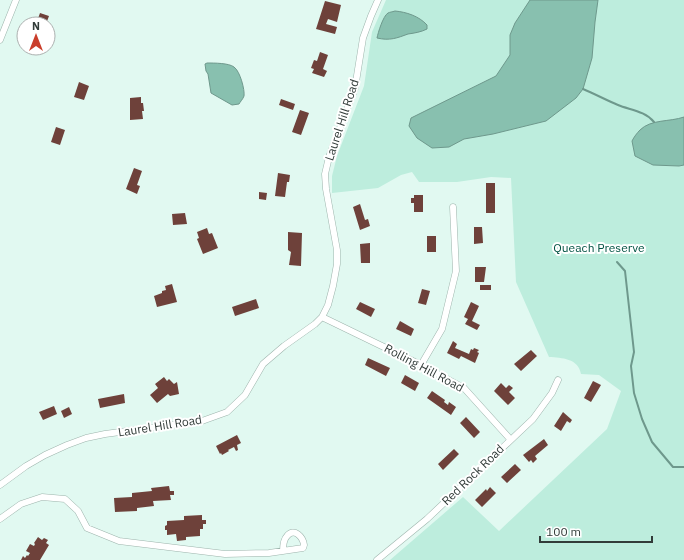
<svg xmlns="http://www.w3.org/2000/svg" width="684" height="560" font-family="'IBM Plex Sans',sans-serif">
	<rect width="100%" height="100%" fill="#e1f9f1"/>
	<path fill="#bdeddd" d="M386,0H684V560H390L463,497L499,531L607,429L621,391L599,375L581,374C578,358 562,358 549,357L516,282L511,178L491,177L457,182H419L412,172L401,175L378,188L332,193V176L337,156L364,86L372,32Z"/>
	<path fill="#88c0af" stroke="#6e988c" d="M530,0H598L595,22L592,58L583,89L576,98L546,121L493,134L464,139L449,147L432,148L417,138L409,126L411,118L496,76L510,55V35L515,23Z
		M395,11C406,12 419,16 427,25V29C421,32 415,33 408,34C397,38 390,41 377,38C378,33 383,16 388,13C390,12 392,12 395,11Z
		M207,63C214,63 229,63 234,67C240,71 245,90 244,96C243,99 240,102 239,104L232,105L211,93L208,74L206,71L205,64Z
		M684,117V165L679,166L653,165L635,156L632,141C634,137 637,133 640,130C651,119 670,122 684,117Z"/>
	<g fill="none" stroke-linecap="round" stroke-linejoin="round">
		<path stroke="#6e988c" stroke-width="2" d="M583,89C595,94 606,100 618,105C630,110 645,111 654,122
			M617,262L625,271L634,352L631,366L634,393L642,419L652,442L673,467H684"/>
	</g>
	<path fill="#6e413a" d="M325,1L341,5L337,22L328,19L326,24L337,27L335,34L316,29Z
		M40,13L49,16L46,24H36Z
		M320,52L328,55L323,69L327,71L324,77L312,73L314,69L311,68L314,60L317,61Z
		M79,82L89,86L84,100L74,97Z
		M141,97V103H143L144,111H142L143,119L130,120V98Z
		M281,99L295,104L293,110L279,105Z
		M300,110L309,113L301,135L292,132Z
		M56,127L65,130L60,145L51,142Z
		M134,168L142,171L137,185L140,186L137,194L126,189Z
		M278,173L290,175L289,182H287L285,197L275,196Z
		M486,183H495V213H486Z
		M259,192L267,193L266,200L259,199Z
		M414,195H423V212H414V203H411V198H414Z
		M360,204L365,220L368,219L370,226L360,230L353,207Z
		M185,213L187,224L173,225L172,214Z
		M474,227H482L483,243L474,244Z
		M207,228L209,234L212,233L218,248L203,254L197,239L199,238L197,232Z
		M288,232L302,233L301,266L289,265L291,252L288,250Z
		M427,236H436V252H427Z
		M370,243V263H361L360,244Z
		M475,267H486L484,282H475Z
		M172,284L177,302L157,307L154,296L162,293V291L166,290L165,286Z
		M480,285H491V290H480Z
		M422,289L430,291L426,305L418,303Z
		M256,299L259,308L235,316L232,307Z
		M360,302L375,309L371,317L356,309Z
		M471,302L479,306L472,321L480,325L477,330L465,324L468,319L464,317Z
		M400,321L414,329L411,336L396,329Z
		M453,341L457,344L455,348L469,354L471,349L473,350L474,348L479,350L477,352L479,353L475,363L461,356L459,359L447,353Z
		M531,350L537,356L521,371L514,364Z
		M368,358L390,368L386,376L365,365Z
		M405,375L419,383L415,391L401,383Z
		M164,377L167,381L169,379L174,384L177,382L179,394L170,396L168,394L157,403L150,395L158,388L155,384Z
		M593,381L601,385L591,402L584,398Z
		M501,383L506,388L509,385L513,388L509,392L515,398L508,405L494,391Z
		M432,391L445,400L444,402L448,405L449,402L456,407L451,415L427,398Z
		M124,394L125,403L100,408L98,399Z
		M54,406L57,414L43,420L39,412Z
		M69,407L72,414L64,418L61,411Z
		M563,412L572,420L570,423L567,421L561,431L554,426Z
		M466,417L480,432L474,438L460,423Z
		M237,435L241,443L237,445L238,450L236,451L234,447L228,450L229,451L222,455L221,453L220,454L216,446Z
		M544,439L548,445L535,456L537,459L533,463L531,460L529,462L523,455Z
		M454,449L459,454L443,470L438,464Z
		M515,464L521,470L507,483L501,477Z
		M169,486L170,491H174V495H170L171,500L153,501L154,506L137,508V511L115,512L114,498L132,497V493L152,491L151,488Z
		M490,487L496,493L482,507L475,500L486,489L487,491Z
		M202,515V520H206V524H203V529H200V536L186,537V540L177,541L176,534L167,535V530H165V526L167,525V521L184,520V516Z
		M38,537L42,540L44,538L48,540L46,543L49,545L40,560H21L23,556L25,558L27,555L28,556L30,553L26,551L30,544L34,546L35,544L34,543Z"/>
	<g fill="none" stroke-linecap="round" stroke-linejoin="round">
		<defs>
			<path id="street" d="M0,40L16,0
				M322,317L421,365L464,388L510,439
				M421,365L442,329L456,271L453,207
				M0,485L26,466L45,455L67,445L86,438L105,434L202,421L227,412L245,395L263,364L284,346L315,324L322,317L328,305L333,286L337,264V250L326,189L325,174L329,157L355,88L363,38L371,16L378,0
				M0,519L21,504L42,497L65,499L78,511L87,528L119,541L225,554L269,553L303,548L304,545C303,537 294,527 287,536C283,540 283,546 283,551
				M377,560L427,519L533,419L552,393L558,380"/>
		</defs>
		<use href="#street" stroke="#9db4ac" stroke-width="7"/>
		<use href="#street" stroke="#fff" stroke-width="6"/>
	</g>
	<g text-anchor="middle" stroke-width="4" stroke-linejoin="round" paint-order="stroke">
		<g font-size="12" fill="#323c39" stroke="#fff">
			<text transform="translate(342 120) rotate(-72)" y="4">Laurel Hill Road</text>
			<text transform="translate(424 368) rotate(28)" y="4">Rolling Hill Road</text>
			<text transform="translate(160 426) rotate(-9)" y="4">Laurel Hill Road</text>
			<text transform="translate(473 475) rotate(-44)" y="4">Red Rock Road</text>
		</g>
		<g font-size="12" fill="#005242" stroke="#fff">
			<text x="599" y="252">Queach Preserve</text>
		</g>
	</g>
	<g transform="translate(36 36)"><circle r="19" fill="#ffffff" stroke="#adb1b0"/>
	<path d="M0-3L7 15L0 10L-7 15Z" fill="#ca3e2b"/>
	<text y="-6" font-size="11" font-weight="bold" text-anchor="middle" fill="#323c39">N</text>
	</g>
	<path d="M540 536v6h112v-6" fill="none" stroke="#323c39" stroke-width="2"/>
	<text x="546" y="536" font-size="12" fill="#323c39" stroke="#ffffff" stroke-width="3" paint-order="stroke">100 m</text>
</svg>
